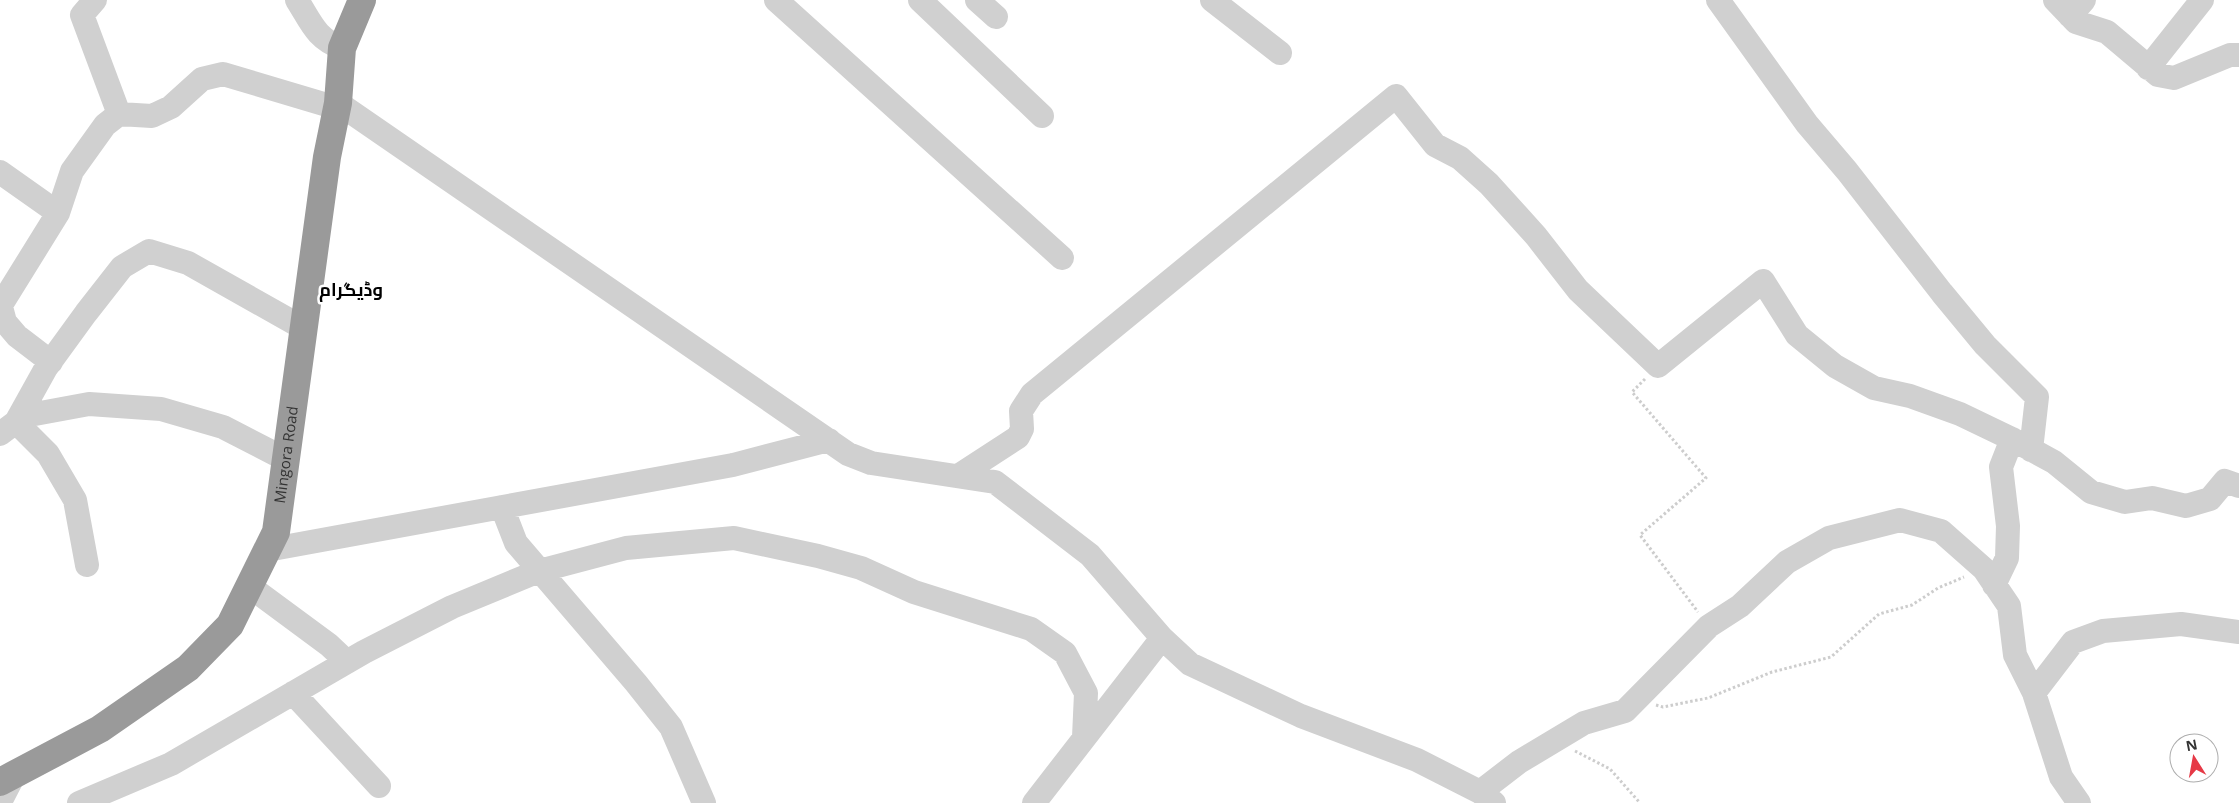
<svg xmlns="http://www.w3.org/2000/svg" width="2239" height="803" font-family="'Open Sans',Cairo,sans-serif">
	<rect width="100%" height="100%" fill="#fff"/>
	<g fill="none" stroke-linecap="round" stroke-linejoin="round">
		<path stroke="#cdcdcd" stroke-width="3" stroke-dasharray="2.5 2.5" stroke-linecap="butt" d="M1645,379L1632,392L1706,478L1640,535L1698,612
			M1656,705L1663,707L1708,698L1772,672L1831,657L1879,614L1912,605L1938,588L1964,577
			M1575,751L1610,769L1640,803"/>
		<path stroke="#d0d0d0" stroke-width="24" d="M95,0L82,15L119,114
			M297,0C311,22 316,39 342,48
			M776,0L1062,258
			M920,0L1042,116
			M977,0L996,17
			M1212,0L1280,53
			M1718,0L1807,124L1847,171L1942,293L1985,345L2037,397L2031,450
			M2055,0L2076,22L2107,32L2158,75L2174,78L2230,55H2239
			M2070,16L2084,0
			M2148,68L2202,0
			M338,103L848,454L871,463L995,482L1090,555L1162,638L1190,664L1301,716L1417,760L1480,792L1494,803
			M0,172L58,213
			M0,303L5,322L17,336L51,362
			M1,305L58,213L72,171L105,125L119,114L152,116L171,107L202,79L223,74L337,108
			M0,434L24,416L89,404L161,409L223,427L287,460
			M958,476L1018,437L1022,429L1021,411L1032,394L1396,96L1435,145L1460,158L1489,184L1536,236L1578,290L1658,366L1763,281L1797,335L1835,366L1874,388L1910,396L1960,414L2012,439L2054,462L2091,492L2125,502L2152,498L2186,506L2210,499L2225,481L2239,486
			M502,507L516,543L636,683L671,727L704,803
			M267,550L733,465L829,440
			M87,565L75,500L48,454L16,422L46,368L86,313L122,267L149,251L188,263L305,329
			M1994,585L2007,558L2008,526L2001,467L2012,439
			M249,586L329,645L347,662
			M293,693L379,786
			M2034,693L2073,642L2103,631L2181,624L2239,632
			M1480,792L1519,762L1584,723L1625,711L1709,626L1740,606L1787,562L1829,538L1900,520L1941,531L1984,569L2009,606L2015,655L2034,693L2061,777L2079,803
			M0,802L14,775
			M79,803L171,764L364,652L452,607L539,571L626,548L734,538L818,556L861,568L914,592L1031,629L1065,653L1086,693L1084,737
			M1034,803L1162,638"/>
		<path stroke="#9a9a9a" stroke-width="28" id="s1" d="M0,782L100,729L188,668L230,625L276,532L327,157L338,103L342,48L362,0"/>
	</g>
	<g text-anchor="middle" stroke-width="5" stroke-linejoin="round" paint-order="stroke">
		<g font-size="15" fill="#333" stroke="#fff">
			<text dy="5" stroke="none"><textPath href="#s1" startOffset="462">Mingora Road</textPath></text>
		</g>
		<g font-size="18" font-weight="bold" fill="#000" stroke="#fff">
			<text x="351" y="296">وڈیگرام</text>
		</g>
	</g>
	<g transform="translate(2194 758) rotate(349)"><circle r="24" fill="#ffffff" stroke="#adadad"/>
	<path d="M0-4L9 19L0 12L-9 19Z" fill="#e63946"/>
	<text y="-8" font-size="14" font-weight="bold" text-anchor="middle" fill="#333333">N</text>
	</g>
</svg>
